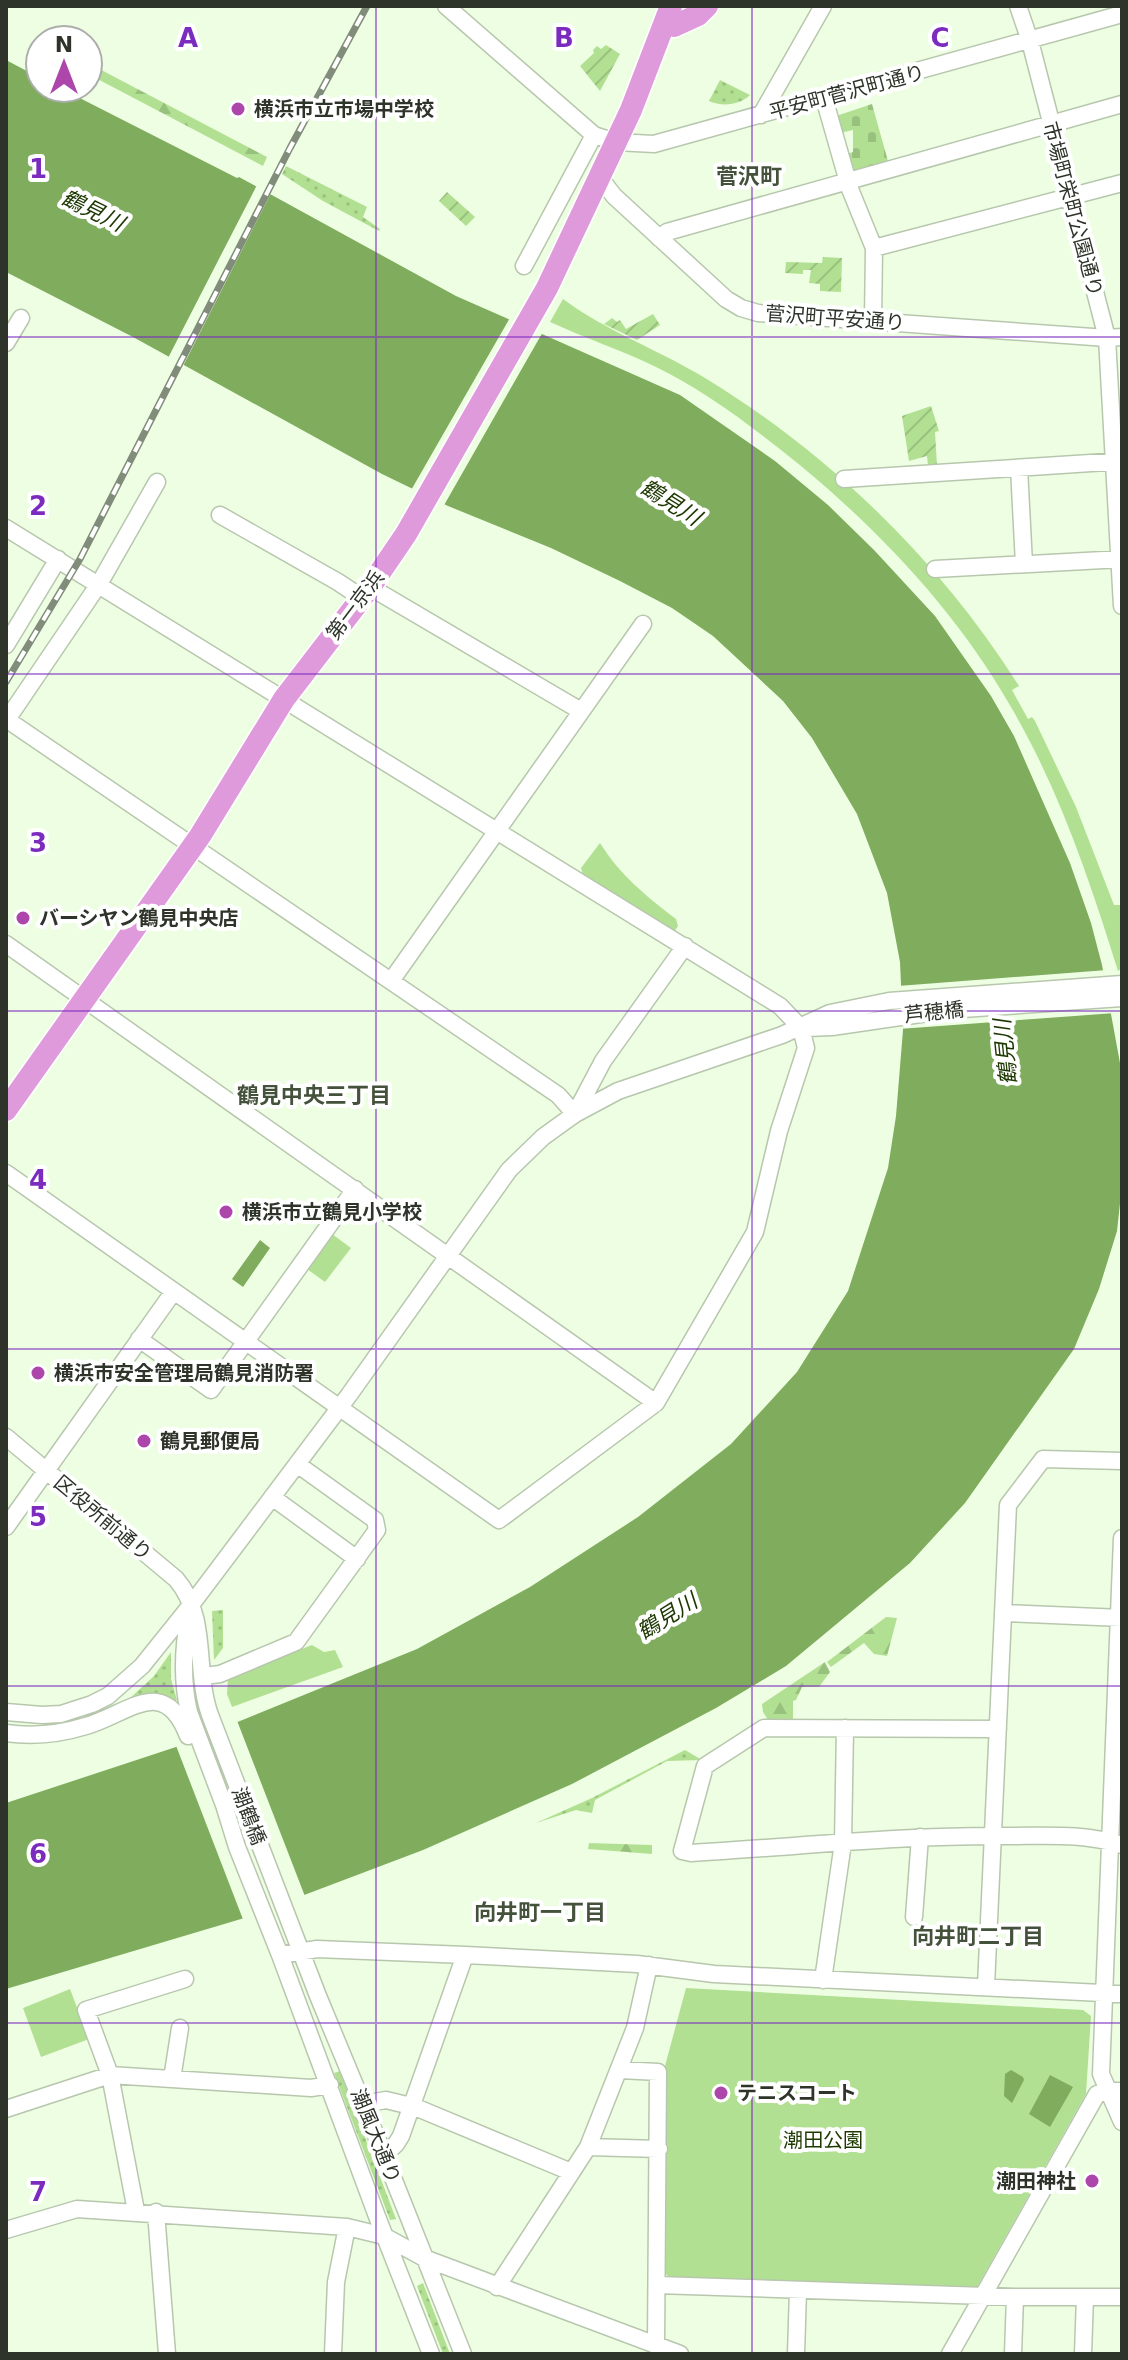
<svg xmlns="http://www.w3.org/2000/svg" width="1128" height="2360" font-family="'DejaVu Sans','Noto Sans JP',sans-serif">
	<defs>
		<pattern id="grass-dots" width="8" height="8" patternUnits="userSpaceOnUse" patternTransform="scale(2)"><rect width="8" height="8" fill="#b2e092"/><path d="M2 2h.1M6 6h.1" fill="none" stroke="#99c17e" stroke-width="1.8" stroke-linecap="round"/></pattern>
		<pattern id="forest-firs" width="22" height="20" patternUnits="userSpaceOnUse" patternTransform="scale(2)"><rect width="22" height="20" fill="#b2e092"/><path d="M5 1l3.5 6h-7zM16 11l3.5 6h-7z" fill="#99c17e"/></pattern>
		<pattern id="cemetery-stones" width="16" height="16" patternUnits="userSpaceOnUse" patternTransform="scale(2)"><rect width="16" height="16" fill="#b2e092"/><path d="M2 7V4a2 2 0 0 1 4 0v3zM10 15v-3a2 2 0 0 1 4 0v3z" fill="#99c17e"/></pattern>
		<pattern id="garden-furrows" width="10" height="10" patternUnits="userSpaceOnUse" patternTransform="scale(2)"><rect width="10" height="10" fill="#b2e092"/><path d="M-1 1l2-2M0 10L10 0M9 11l2-2" fill="none" stroke="#99c17e"/></pattern>
	</defs>
	<rect width="100%" height="100%" fill="#eefee3"/>
	<path fill="url(#grass-dots)" d="M720,80L750,95C740,105 722,107 709,101Z
		M286,166L367,207L363,217L380,229L379,231L323,201L282,174Z
		M223,1610V1648L214,1660L212,1611Z
		M171,1652V1679L177,1700L174,1702L150,1695L128,1700L154,1676Z
		M685,1750L702,1760L667,1761L595,1800L592,1813L576,1810L536,1823L592,1798Z
		M340,2071L396,2219L390,2220L334,2073Z
		M423,2283L450,2354H443L417,2286Z"/>
	<path fill="url(#forest-firs)" d="M88,63L267,157L263,166L88,74Z
		M886,1617L897,1618L887,1656L874,1654L864,1643L831,1667L827,1662Z
		M825,1662L830,1672L819,1687H802L796,1700L793,1701V1721L768,1720L763,1712L762,1704Z
		M589,1843L652,1845V1854L588,1849Z"/>
	<path fill="url(#cemetery-stones)" d="M872,104L888,161L854,170L850,168L847,154L853,152V130L840,133L836,116Z"/>
	<path fill="#b2e092" d="M563,299C606,331 659,350 705,378C830,454 941,562 1019,686L1012,690L1028,719L1032,717L1035,721L1076,807L1114,905H1122V968L1118,971C1090,881 1059,789 1011,707C958,614 883,534 801,466C756,430 708,392 656,367C621,350 585,338 550,322Z
		M600,843C620,875 646,896 676,919L678,926L674,932L583,875L581,868Z
		M332,1234L351,1248L325,1282L307,1269Z
		M312,1645L324,1652L335,1650L343,1667L232,1707L227,1694L228,1678Z
		M686,1988L1083,2010L1091,2016L1086,2094L976,2289L671,2280L664,2272L665,2066Z
		M70,1989L89,2039L41,2057L23,2008Z"/>
	<path fill="url(#garden-furrows)" d="M606,45L620,54L600,91L580,66L594,53L593,50L597,46L601,49Z
		M447,192L475,217L466,226L439,201Z
		M823,257L842,258L841,292L820,291V284L809,283L811,270H803V274L785,273L786,262L822,263Z
		M653,314L660,325L637,340L604,324L612,318L617,322L620,320L626,329Z
		M931,406L939,431L935,432L937,466H928L927,456L909,461L902,416Z"/>
	<path fill="#7fac5d" d="M6,60L40,78V88H60L237,178L239,177L456,296L680,395L775,461L828,505L874,550L935,616L991,696L1014,736L1070,863L1091,923L1102,965L1122,1074V1185L1117,1231L1099,1289L1074,1349L965,1503L910,1563L786,1666L716,1708L572,1784L423,1850L241,1919L6,1989V1803L176,1747L417,1649L530,1587L638,1517L731,1444L797,1372L848,1291L888,1168L896,1116L903,1030L900,962L887,893L857,814L812,738L783,701L713,636L672,608L620,581L551,548L448,506L382,474L133,337L6,272Z
		M260,1240L270,1248L243,1287L232,1279Z
		M1011,2070L1023,2077L1024,2080L1012,2103L1004,2096L1005,2074Z
		M1050,2075L1073,2087L1050,2127L1029,2114Z"/>
	<path fill="#eefee3" d="M258,183L272,191L182,368L167,360Z
		M511,316L544,330L443,507L410,492Z
		M1107,970L1115,1013L899,1029L898,986Z
		M236,1718L306,1899L244,1922L175,1743Z"/>
	<g fill="none" stroke-linecap="round" stroke-linejoin="round">
		<defs>
			<path id="minor" d="M446,6L594,135L616,142L654,144L1122,14
				M1018,6L1030,41L1107,338L1122,606
				M824,98L850,189L874,248L873,321
				M761,115L823,6
				M600,178L614,196L726,299L741,308L758,313L1107,338L1122,337
				M659,238L667,232L1122,104
				M874,248L1122,183
				M524,266L594,135
				M6,343L21,318
				M1019,468L1024,564
				M844,479L1122,461
				M220,515L338,582L362,598
				M6,528L780,1006L801,1028L806,1048L779,1131L755,1232L656,1403L499,1520L6,1173
				M935,569L1122,559
				M370,587L581,711
				M6,645L58,559
				M6,719L558,1095L575,1114L603,1061L685,946
				M6,721L99,584L157,482
				M6,944L656,1403
				M391,981L643,624
				M806,1028L832,1027L948,1010L1122,998
				M139,1339L211,1390L355,1189
				M6,1437L176,1579C209,1617 194,1671 210,1715L318,1996L384,2155L463,2354
				M272,1497L357,1559
				M6,1527L174,1291
				M1122,1538L1101,2074L1122,2122
				M190,1611C183,1645 181,1678 189,1712L224,1805L237,1847L280,1955L378,2219L431,2354
				M1004,1613L1122,1618
				M204,1676L220,1674L296,1642L377,1530L375,1520L297,1464
				M6,1712L42,1715L61,1714L92,1704L108,1696L142,1666L191,1605L349,1395L509,1170L543,1137L575,1114L618,1091L782,1035L830,1013L889,1001L1122,984
				M998,1729L764,1728L705,1766L682,1851L691,1853C796,1847 902,1835 1007,1836C1048,1836 1084,1833 1122,1845
				M6,1733C34,1737 60,1734 86,1726C128,1714 164,1673 188,1736
				M914,1917L920,1837
				M280,1955L317,1949L465,1955L637,1964L714,1974L1122,1994
				M823,1980L843,1843L845,1728
				M986,1986L1008,1505L1043,1459L1122,1461
				M620,2070L658,2072L656,2346
				M172,2079L180,2028
				M6,2109L110,2075L311,2088L330,2085
				M363,2113V2104L386,2100L415,2107L571,2172
				M588,2147L659,2149
				M384,2155L396,2144L401,2136L465,1955
				M136,2211L110,2075L86,2010L185,1979
				M156,2212L167,2354
				M6,2230L77,2209L347,2227L384,2236L424,2258L680,2354
				M657,2285L1015,2297H1122
				M497,2287L588,2147L635,2028L649,1965
				M333,2354L336,2282L347,2227
				M796,2354L798,2290
				M950,2354L1097,2094L1108,2091H1122
				M1013,2354L1015,2297
				M1083,2354L1085,2297"/>
			<path id="highway" d="M674,26L698,15L707,6
				M6,1110L200,836L284,699L370,587L406,534L547,288L631,110L671,6"/>
		</defs>
		<use href="#minor" stroke="#b7c7ad" stroke-width="19"/>
		<use href="#highway" stroke="#fff" stroke-width="25"/>
		<use href="#minor" stroke="#fff" stroke-width="16"/>
		<use href="#highway" stroke="#df9adc" stroke-width="22"/>
		<defs>
			<path id="rail" d="M6,682L80,559L290,148L367,6"/>
		</defs>
		<use href="#rail" stroke="#828c7b" stroke-width="7"/>
		<use href="#rail" stroke="#fff" stroke-width="4" stroke-dasharray="12" stroke-linecap="butt"/>
	</g>
	<path fill="none" stroke="#7b2cbf" stroke-width="2" stroke-opacity="0.55" d="M376,6V2354M752,6V2354M6,337H1122M6,674H1122M6,1011H1122M6,1349H1122M6,1686H1122M6,2023H1122"/>
	<g fill="#ac46ab" stroke="#fff" stroke-width="3">
		<circle cx="238" cy="109" r="8"/>
		<circle cx="23" cy="918" r="8"/>
		<circle cx="226" cy="1212" r="8"/>
		<circle cx="38" cy="1373" r="8"/>
		<circle cx="144" cy="1441" r="8"/>
		<circle cx="721" cy="2093" r="8"/>
		<circle cx="1092" cy="2181" r="8"/>
	</g>
	<g text-anchor="middle" stroke-width="8" stroke-linejoin="round" paint-order="stroke">
		<g font-size="20" fill="#2e342a" stroke="#fff">
			<text transform="translate(847 92) rotate(-15)" y="7">平安町菅沢町通り</text>
			<text transform="translate(1073 209) rotate(75)" y="7">市場町栄町公園通り</text>
			<text transform="translate(835 318) rotate(4)" y="7">菅沢町平安通り</text>
			<text transform="translate(355 605) rotate(-53)" y="7">第一京浜</text>
			<text transform="translate(934 1012) rotate(-6)" y="7">芦穂橋</text>
			<text transform="translate(103 1518) rotate(40)" y="7">区役所前通り</text>
			<text transform="translate(249 1816) rotate(69)" y="7">潮鶴橋</text>
			<text transform="translate(376 2136) rotate(68)" y="7">潮風大通り</text>
		</g>
		<g font-size="20" font-weight="bold" fill="#2e342a" stroke="#fff" text-anchor="start">
			<text x="254" y="116">横浜市立市場中学校</text>
			<text x="39" y="925">バーシヤン鶴見中央店</text>
			<text x="242" y="1219">横浜市立鶴見小学校</text>
			<text x="54" y="1380">横浜市安全管理局鶴見消防署</text>
			<text x="160" y="1448">鶴見郵便局</text>
			<text x="737" y="2100">テニスコート</text>
			<text x="1076" y="2188" text-anchor="end">潮田神社</text>
		</g>
		<g font-size="20" fill="#1d3a00" stroke="#fff">
			<text x="823" y="2147">潮田公園</text>
		</g>
		<g font-size="22" font-weight="bold" fill="#44513b" stroke="#fff">
			<text x="749" y="184">菅沢町</text>
			<text x="314" y="1103">鶴見中央三丁目</text>
			<text x="540" y="1920">向井町一丁目</text>
			<text x="978" y="1944">向井町二丁目</text>
		</g>
		<g font-size="22" font-style="italic" fill="#1c3800" stroke="#fff">
			<text transform="translate(93 210) rotate(26)" y="8">鶴見川</text>
			<text transform="translate(671 502) rotate(32)" y="8">鶴見川</text>
			<text transform="translate(1005 1052) rotate(-96)" y="8">鶴見川</text>
			<text transform="translate(667 1616) rotate(-32)" y="8">鶴見川</text>
		</g>
	</g>
	<g font-size="26" text-anchor="middle" font-weight="bold" fill="#7b2cbf" stroke="#fff" stroke-width="8" stroke-linejoin="round" paint-order="stroke">
		<text x="188" y="47">A</text>
		<text x="564" y="47">B</text>
		<text x="940" y="47">C</text>
		<text x="38" y="178">1</text>
		<text x="38" y="515">2</text>
		<text x="38" y="852">3</text>
		<text x="38" y="1189">4</text>
		<text x="38" y="1526">5</text>
		<text x="38" y="1863">6</text>
		<text x="38" y="2201">7</text>
	</g>
	<rect width="1128" height="2360" fill="none" stroke="#2e342a" stroke-width="16"/>
	<g transform="translate(64 64)"><circle r="38" fill="#ffffff" stroke="#abaeaa" stroke-width="2"/>
	<path d="M0-6L14 30L0 20L-14 30Z" fill="#ac46ab"/>
	<text y="-12" font-size="22" font-weight="bold" text-anchor="middle" fill="#2e342a">N</text>
	</g>
</svg>
